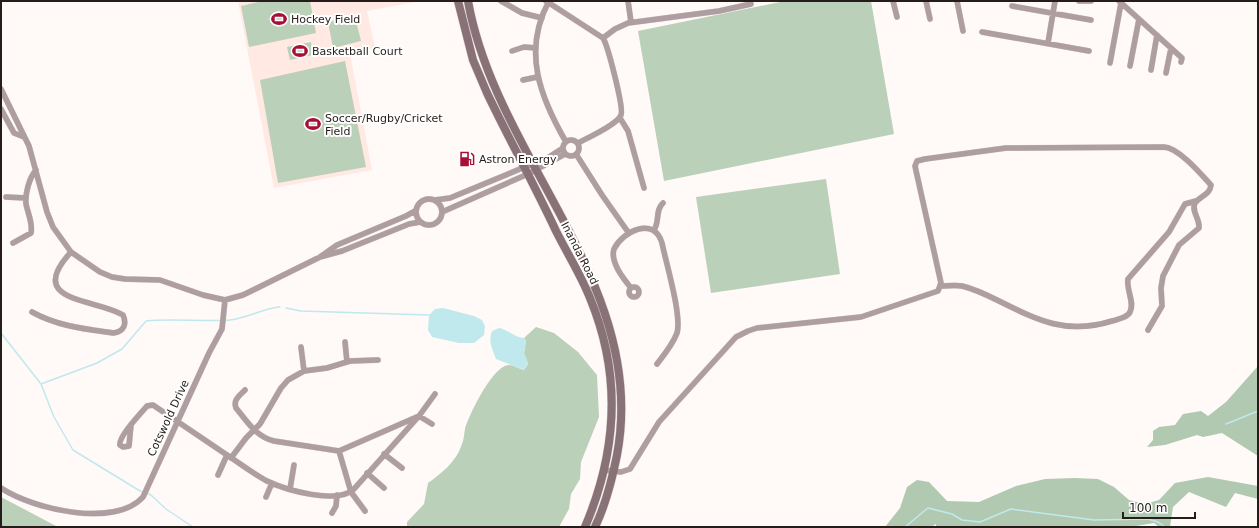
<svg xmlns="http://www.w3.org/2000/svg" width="1259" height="528" font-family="'DejaVu Sans',sans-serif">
	<rect width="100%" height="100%" fill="#fff9f7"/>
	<path fill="#ffe9e2" d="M238,1H421L367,11L375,48L350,54L372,170L274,188Z"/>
	<path fill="#bbd0b9" d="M263,1H310L316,33L249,47L241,6Z
		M785,1H871L894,134L664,181L638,31Z
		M355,17L361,41L333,48L328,22Z
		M311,42L313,55L290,60L287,47Z
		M345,61L366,167L278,183L260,80Z
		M826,179L840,274L711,293L696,197Z
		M536,327L554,333L578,352L597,375L599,417L581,462L580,479L571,494L569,509L559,527H407V522L424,504L428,483C443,472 456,462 462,444C464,439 464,434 465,429C469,415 493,365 509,365C514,365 519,369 524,370L528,364L524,353L526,341L524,338Z
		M1,497L58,527H1Z"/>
	<path fill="#b1c9b0" d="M1258,366V456L1222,433L1203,437L1197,435L1165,445L1147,447L1153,440V431L1159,427L1175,425L1183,414L1201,411L1208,416L1226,402Z
		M1208,477L1258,486V499L1235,493L1226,507L1189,492L1173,507L1170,527H1159L1154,523L1130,527H936V524L931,527H885L900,508L907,487L917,480L929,482L947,501L979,502L1016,486L1045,479L1075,478L1098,479L1114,487L1129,500L1145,504L1159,500L1175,483Z"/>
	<path fill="#c0e9ed" d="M443,308L474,316L482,320L485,326L484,335L474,343H459L432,337L428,330L429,315L435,309Z
		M499,328C509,330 514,337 524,338L526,341L524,353L528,363L524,370L496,359C492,348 488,342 492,331Z"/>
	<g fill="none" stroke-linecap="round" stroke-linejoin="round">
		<path stroke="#c0e9ed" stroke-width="1.5" d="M286,308L301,311L429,315
			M1,333L41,384L54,417L73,450L140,491L151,495L166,509L193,527
			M41,384L97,363L122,349L146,321C174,318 202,322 230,320C248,318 264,308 280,307
			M1226,424L1258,411
			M905,527L928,508L952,514L962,520L980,522L1011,509L1094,520L1148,519L1158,522L1165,527"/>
		<defs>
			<path id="minor" d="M501,1L522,13L542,18
				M546,1L603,38C608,46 624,108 621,115C617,125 587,138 578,143
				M549,1C522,51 540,97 566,142
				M628,1L631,22
				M893,1L897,17
				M926,1L930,19
				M957,1L963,31
				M1079,1H1091
				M1119,1L1182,58L1181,62
				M1012,6L1091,20
				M982,32L1089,51
				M603,38L615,29L628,23L719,11L751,4
				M1048,43L1055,1
				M512,51L524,47L536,48
				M1110,63L1121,3
				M1130,66L1139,19
				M1151,70L1157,35
				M1166,73L1171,48
				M523,80L537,77
				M1,89L29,146L47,212L53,227L71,252L100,272L112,277L125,279L160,280L203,295L225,300L243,295L320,257L337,245L406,216L415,211
				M1,109L14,133L24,137
				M620,118L628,131L644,188
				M563 148a8 8 0 1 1 16 0a8 8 0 1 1-16 0Z
				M576,154L602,195L628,232
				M6,197L26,198
				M416 212a13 13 0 1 1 26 0a13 13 0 1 1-26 0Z
				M435,200L450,198L549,157L563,148
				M442,212L528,174L565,154
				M654,230C660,221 655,210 663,203
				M13,243L31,233C33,223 28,214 26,204C25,194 29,178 36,170
				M320,257L342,251L409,224L420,222
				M941,286C948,286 955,285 962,286C975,289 987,295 999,301C1039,321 1067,335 1112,321C1118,319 1127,318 1130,312C1135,302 1126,290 1128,279L1169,232L1185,204L1196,201
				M629 292a5 5 0 1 1 10 0a5 5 0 1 1-10 0Z
				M631,288C623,278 610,262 614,249C623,231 654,216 662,243C666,263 682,315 677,333C673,344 664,355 657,364
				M32,312C57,326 85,329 113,333C124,332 127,324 123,315C95,298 24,303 71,252
				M345,342L347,362
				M301,347L304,371
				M245,390C239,396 233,400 236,408C247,421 256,437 274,441L339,451L419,416L432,424
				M131,425L129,446L123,447L120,445C118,437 141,413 147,406L153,405C177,421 200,437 224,453C238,462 252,473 267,481C286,490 337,505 354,489L419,416L435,394
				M339,451L351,492L365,511
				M384,454L402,468
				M231,458L246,438L260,424L281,388L288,380L304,371L327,368L350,361L378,360
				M604,470L621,472L630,469L659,422L736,337L748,331L757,328L861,317L938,291L941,283L915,166L917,161L925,159L1006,148L1164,147C1179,148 1201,174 1211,185C1210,195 1200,196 1195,203C1191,212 1200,218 1199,228L1179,245L1163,276L1161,288L1162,306L1148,330
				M367,473L384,488
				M218,475L227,455
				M1,488C35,510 115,528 143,497L209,353L222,329L225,300
				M290,489L294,465
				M266,497L272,483
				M332,513L336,506L337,495"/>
			<path id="secondary" d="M458,1L473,60L487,93C509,139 534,184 556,231C567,253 581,275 590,298C622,375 617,452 585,527
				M468,1C496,160 649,284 617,455C612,480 606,504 595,527"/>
		</defs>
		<use href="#minor" stroke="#dcd6d3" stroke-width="6"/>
		<use href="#secondary" stroke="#dcd6d3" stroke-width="9"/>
		<use href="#minor" stroke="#ae9ea2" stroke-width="5.5"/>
		<use href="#secondary" stroke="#887177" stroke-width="8"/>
	</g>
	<defs>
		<symbol id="stadium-bare" viewBox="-9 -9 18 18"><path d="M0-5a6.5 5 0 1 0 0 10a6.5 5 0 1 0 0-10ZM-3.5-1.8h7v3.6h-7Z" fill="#a70f37" stroke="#fff" stroke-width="2.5" paint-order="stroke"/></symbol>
		<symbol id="fuel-bare" viewBox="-9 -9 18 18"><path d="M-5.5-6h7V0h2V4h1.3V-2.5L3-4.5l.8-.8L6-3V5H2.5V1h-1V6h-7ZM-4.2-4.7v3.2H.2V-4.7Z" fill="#a70f37" stroke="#fff" stroke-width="2.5" paint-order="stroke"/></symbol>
	</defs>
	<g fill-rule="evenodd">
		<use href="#stadium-bare" x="268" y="8" width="22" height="22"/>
		<use href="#stadium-bare" x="289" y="40" width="22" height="22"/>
		<use href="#stadium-bare" x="302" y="113" width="22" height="22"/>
		<use href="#fuel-bare" x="456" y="148" width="22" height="22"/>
	</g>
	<g text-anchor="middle" stroke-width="4" stroke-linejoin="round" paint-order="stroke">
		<g font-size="11" fill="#261c19" stroke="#fff" text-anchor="start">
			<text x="291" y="23">Hockey Field</text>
			<text x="312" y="55">Basketball Court</text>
			<text x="325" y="122">Soccer/Rugby/Cricket<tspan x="325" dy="13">Field</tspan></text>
			<text x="479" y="163">Astron Energy</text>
		</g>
		<g font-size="11" fill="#261c19" stroke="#fff">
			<text transform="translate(580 253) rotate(63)" y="4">Inanda Road</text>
			<text transform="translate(168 418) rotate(-65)" y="4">Cotswold Drive</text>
		</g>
	</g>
	<rect width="1259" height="528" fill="none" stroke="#261c19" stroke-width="4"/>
	<path d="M1123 512v6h72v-6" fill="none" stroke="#261c19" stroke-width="2"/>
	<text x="1129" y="512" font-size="12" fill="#261c19" stroke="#ffffff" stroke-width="3" paint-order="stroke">100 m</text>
</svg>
